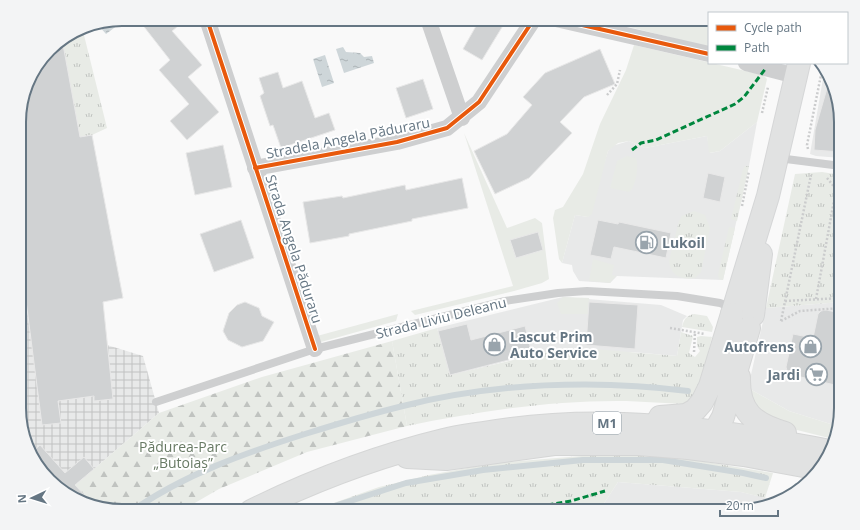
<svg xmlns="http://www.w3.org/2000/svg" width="860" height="530" font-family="'Open Sans',sans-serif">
	<defs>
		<pattern id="industrial-grid" width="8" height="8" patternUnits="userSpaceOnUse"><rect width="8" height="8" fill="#e8e9e9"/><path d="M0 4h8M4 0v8" fill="none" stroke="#c0c1c2"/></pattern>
		<pattern id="grass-tufts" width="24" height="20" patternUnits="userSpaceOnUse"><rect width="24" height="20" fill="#e8ebe6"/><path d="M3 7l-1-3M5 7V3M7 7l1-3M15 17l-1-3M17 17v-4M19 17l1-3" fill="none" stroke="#c0c3c0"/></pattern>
		<pattern id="forest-firs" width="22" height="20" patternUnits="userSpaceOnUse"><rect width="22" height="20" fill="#e8ebe6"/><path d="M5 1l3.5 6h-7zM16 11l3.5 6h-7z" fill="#c0c3c0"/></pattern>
		<pattern id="water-ripples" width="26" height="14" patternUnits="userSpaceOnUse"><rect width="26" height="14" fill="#ced6d9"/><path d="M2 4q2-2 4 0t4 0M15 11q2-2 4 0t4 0" fill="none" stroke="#abb2b5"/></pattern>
	</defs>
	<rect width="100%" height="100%" fill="#f9f9f9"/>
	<path fill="#e8e9e9" d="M825,67L827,70L841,115V158L816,156L810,154Z
		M757,122L749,166L723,280L617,276L610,283L579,281L573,271L572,265L562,263L575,215L588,217L608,151L612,146L629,141L645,148L707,136L710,153L720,151Z
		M563,297L661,305L687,316L683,320L677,356L632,352L532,354L450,375L437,328Z
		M841,302V415L837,426L789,411L748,388L766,308Z
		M618,482L741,492L779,501L745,511H599Z"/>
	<path fill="url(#industrial-grid)" d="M62,39L80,137L69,139L107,345L143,356L159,413L65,494L33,460L20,422V108L30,76L54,45Z"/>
	<path fill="url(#grass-tufts)" d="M82,27L107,128L92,135L80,137L62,39Z
		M745,166H749L737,221L731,219L743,169Z
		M822,172L841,175V302L766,308L795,174Z
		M694,211L705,215L710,228L701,272L695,278C682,280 670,276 669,261L679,221L682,216Z
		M729,227L735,228L723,280L719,279L718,275Z
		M694,314L707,316L713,327L712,332L682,327C684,319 686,316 694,314Z
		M437,328L450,375L563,348H581L677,356L681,332L693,336L689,353L695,357L700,351L697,346V337L701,336L712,337L698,393L684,404C665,403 646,402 626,401C553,400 479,411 407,426L392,341Z
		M606,454L670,456L773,473L765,498L741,492L618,482L599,511H311L379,487L429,475L495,463Z"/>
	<path fill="url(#forest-firs)" d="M392,341L407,426L307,452L219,489L181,511H121L65,494L159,413L262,377Z"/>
	<path fill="#e8ebe6" d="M597,19H709V47Z
		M634,45L763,75L767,79L757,122L720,151L709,153L707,136L645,148L629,141L618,143L608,151L592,214L588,217L575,215L562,263L559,259L553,218L555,210L563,207L583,174L600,124L626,70Z
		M464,133L507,228L535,218L542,223L549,279L542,283L514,291L415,315L411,311L513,286Z
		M627,156L636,158C639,166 636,187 629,192L610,188L617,161Z
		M593,259L614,265L612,275L616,276L610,283L589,281Z
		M563,297L589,298L588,314H561L557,303Z
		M398,314L396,321L321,342L317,336Z
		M748,388L789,411L837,426L833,439L777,425L752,409Z"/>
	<path fill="url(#water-ripples)" d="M120,19L122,22L106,34L99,26L103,23Z
		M343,47L346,52L360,53L364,57L372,56L374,63L344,73L336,49Z
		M325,55L334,83L322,87L313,59Z"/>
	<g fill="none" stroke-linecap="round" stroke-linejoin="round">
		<path stroke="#ced6d9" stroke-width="6" d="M797,486L801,487
			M132,511C183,475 245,453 305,434C337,424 370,414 403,406C494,383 595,379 688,391
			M319,511L406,483L483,470L583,460H663L743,473L766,478"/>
	</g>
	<path fill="#d0d2d3" stroke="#e8e8e8" d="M138,19H187L172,31L202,65L188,77L219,112L187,140L170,121L189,104L159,70L170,60Z
		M480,19H507L482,60L463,49Z
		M62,39L80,137L92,135L123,298L103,302L113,399L94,401V396L58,401L61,423L42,425L20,254V108L30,76L54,45Z
		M600,49L615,84L584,97L560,122L572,133L529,178L495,194L474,151L507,134L532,105L523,97L545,73Z
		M278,72L283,88L302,81L315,118L329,113L335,130L281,148L273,125L270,126L260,96L264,93L259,78Z
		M830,78L841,115V152L814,150L815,130Z
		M423,79L433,109L406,118L396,88Z
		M223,145L232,187L195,195L186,153Z
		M708,173L725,177L720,202L703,198Z
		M462,178L468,208L412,219V221L349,234V236L310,243L303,202L342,196L343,198L405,185L406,190Z
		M241,220L254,258L214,272L200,234Z
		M598,220L618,224L619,222L671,233L666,258L614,247L611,259L590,255Z
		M538,232L543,250L516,258L510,240Z
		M245,302L259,308L262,316L274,322L263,341L242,347L228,340L223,331L229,313L237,305Z
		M589,302L638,305L635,349L586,345Z
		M826,310L841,313V374L838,373L835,385L788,374L786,367L793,334L813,338L818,314L821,311Z
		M467,324L471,340L525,326L532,354L450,375L438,331Z
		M40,445L65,473L84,457L94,469L75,485L88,499L87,500L65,494L33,460L31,453Z"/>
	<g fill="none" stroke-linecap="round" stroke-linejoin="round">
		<defs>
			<path id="secondary" d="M732,314L768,196L799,63
				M753,315L761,254"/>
			<path id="trunk" d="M739,377C738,412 754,424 785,433
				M660,417L686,415L695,410L702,402L710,386L732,314
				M703,437L715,431L723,417L749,328
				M407,457L446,459L554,444H638L688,448L744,455L820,469
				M251,511C312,481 378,456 444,440C457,436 470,435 483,433C577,417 670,423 763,439C785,443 807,446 829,451"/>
		</defs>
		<use href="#secondary" stroke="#d5d6d7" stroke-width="24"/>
		<use href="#trunk" stroke="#d5d6d6" stroke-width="24"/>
		<path stroke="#cbcccd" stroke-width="2.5" stroke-dasharray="2 2" stroke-linecap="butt" d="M607,95L617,84L620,70
			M762,113L768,87
			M808,149L807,145L823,65
			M827,178L841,195
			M742,206L749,171
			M816,299L836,190
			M785,301L841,298
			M781,321L811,175
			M781,321L800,311L841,308
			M670,328L705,334
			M694,352L695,332"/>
		<path stroke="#cecfd0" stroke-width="8" d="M778,158L841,166
			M156,402L315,349L505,301L558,293L587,291L677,296L720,303L733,308"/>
		<path stroke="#cecfd0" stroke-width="16" d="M207,19L315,349
			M428,19L462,118
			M556,19L709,54
			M746,63L796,76
			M255,168L397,142L447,128L479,102L534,19"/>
		<use href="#secondary" stroke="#e1e2e2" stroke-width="22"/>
		<use href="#trunk" stroke="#e1e2e2" stroke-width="22"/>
		<path stroke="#00873e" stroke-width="3" stroke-dasharray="6 3" stroke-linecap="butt" d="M632,150L641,143L656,140L735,104L744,97L766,68
			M512,511L571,501L605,491"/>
		<defs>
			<path id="cycleway" d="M207,19L315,349
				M556,19L709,54
				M255,168L397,142L447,128L479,102L534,19"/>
		</defs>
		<use href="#cycleway" stroke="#fff" stroke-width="6"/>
		<use href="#cycleway" stroke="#e8590c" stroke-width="4"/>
	</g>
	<defs>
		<symbol id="fuel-ring" viewBox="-11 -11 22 22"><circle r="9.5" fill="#fff" stroke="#99a4ac" stroke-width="1.5"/><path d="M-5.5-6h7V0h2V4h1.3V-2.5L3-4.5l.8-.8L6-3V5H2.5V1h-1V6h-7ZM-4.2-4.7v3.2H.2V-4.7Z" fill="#99a4ac"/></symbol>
		<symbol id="shop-ring" viewBox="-11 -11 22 22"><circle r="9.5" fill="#fff" stroke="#99a4ac" stroke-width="1.5"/><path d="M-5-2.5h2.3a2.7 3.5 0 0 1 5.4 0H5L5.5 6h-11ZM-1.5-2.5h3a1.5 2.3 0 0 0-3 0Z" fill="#99a4ac"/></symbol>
		<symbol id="supermarket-ring" viewBox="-11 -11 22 22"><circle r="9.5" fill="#fff" stroke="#99a4ac" stroke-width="1.5"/><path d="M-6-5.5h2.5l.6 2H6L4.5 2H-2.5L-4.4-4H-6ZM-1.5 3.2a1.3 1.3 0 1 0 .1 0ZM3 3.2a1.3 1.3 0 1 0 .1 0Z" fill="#99a4ac"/></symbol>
	</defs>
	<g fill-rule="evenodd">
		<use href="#fuel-ring" x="634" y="230" width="25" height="25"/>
		<use href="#shop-ring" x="482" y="332" width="25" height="25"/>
		<use href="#shop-ring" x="798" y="334" width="25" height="25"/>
		<use href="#supermarket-ring" x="804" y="362" width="25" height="25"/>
	</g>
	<g text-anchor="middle" stroke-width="4" stroke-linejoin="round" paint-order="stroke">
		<rect fill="#fff" stroke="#939fa8" stroke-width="1" x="593" y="412" width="28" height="22" rx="3"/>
		<g font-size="13" font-weight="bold" fill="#657683">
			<text x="607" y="428">M1</text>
		</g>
		<g font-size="14" fill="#657683" stroke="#fff">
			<text transform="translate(348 138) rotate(-11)" y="5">Stradela Angela Păduraru</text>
			<text transform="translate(294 249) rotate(72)" y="5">Strada Angela Păduraru</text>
			<text transform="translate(441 318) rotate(-14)" y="5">Strada Liviu Deleanu</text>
		</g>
		<g font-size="14" font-weight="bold" fill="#657683" stroke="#fff" text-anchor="start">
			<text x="662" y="248">Lukoil</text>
			<text x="510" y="342">Lascut Prim<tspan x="510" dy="16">Auto Service</tspan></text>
			<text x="794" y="352" text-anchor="end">Autofrens</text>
			<text x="800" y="380" text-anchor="end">Jardi</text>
		</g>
		<g font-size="14" fill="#687a64" stroke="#fff">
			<text x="183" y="452">Pădurea-Parc<tspan x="183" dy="16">„Butoiaș”</tspan></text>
		</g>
	</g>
	<path d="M0 0H860V530H0ZM122 26H738A96 96 0 0 1 834 122V408A96 96 0 0 1 738 504H122A96 96 0 0 1 26 408V122A96 96 0 0 1 122 26Z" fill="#f3f4f5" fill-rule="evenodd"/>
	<path fill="none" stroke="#657683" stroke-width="2" d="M122 26H738A96 96 0 0 1 834 122V408A96 96 0 0 1 738 504H122A96 96 0 0 1 26 408V122A96 96 0 0 1 122 26Z"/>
	<rect x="708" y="12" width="140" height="52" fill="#ffffff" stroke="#c1c8cd"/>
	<rect x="716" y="25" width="20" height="6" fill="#e8590c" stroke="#c1c8cd"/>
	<text x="744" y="32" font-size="12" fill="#657683">Cycle path</text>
	<rect x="716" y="45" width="20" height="6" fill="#00873e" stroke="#c1c8cd"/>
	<text x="744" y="52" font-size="12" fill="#657683">Path</text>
	<g transform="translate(32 498) rotate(266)" stroke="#ffffff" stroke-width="3" paint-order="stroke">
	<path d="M0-3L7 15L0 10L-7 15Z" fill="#657683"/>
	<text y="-6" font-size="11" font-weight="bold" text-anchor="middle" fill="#657683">N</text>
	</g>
	<path d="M720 510v6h58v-6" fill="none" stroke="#657683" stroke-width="2"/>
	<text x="726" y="510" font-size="12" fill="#657683" stroke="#ffffff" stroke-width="3" paint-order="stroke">20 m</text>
</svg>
